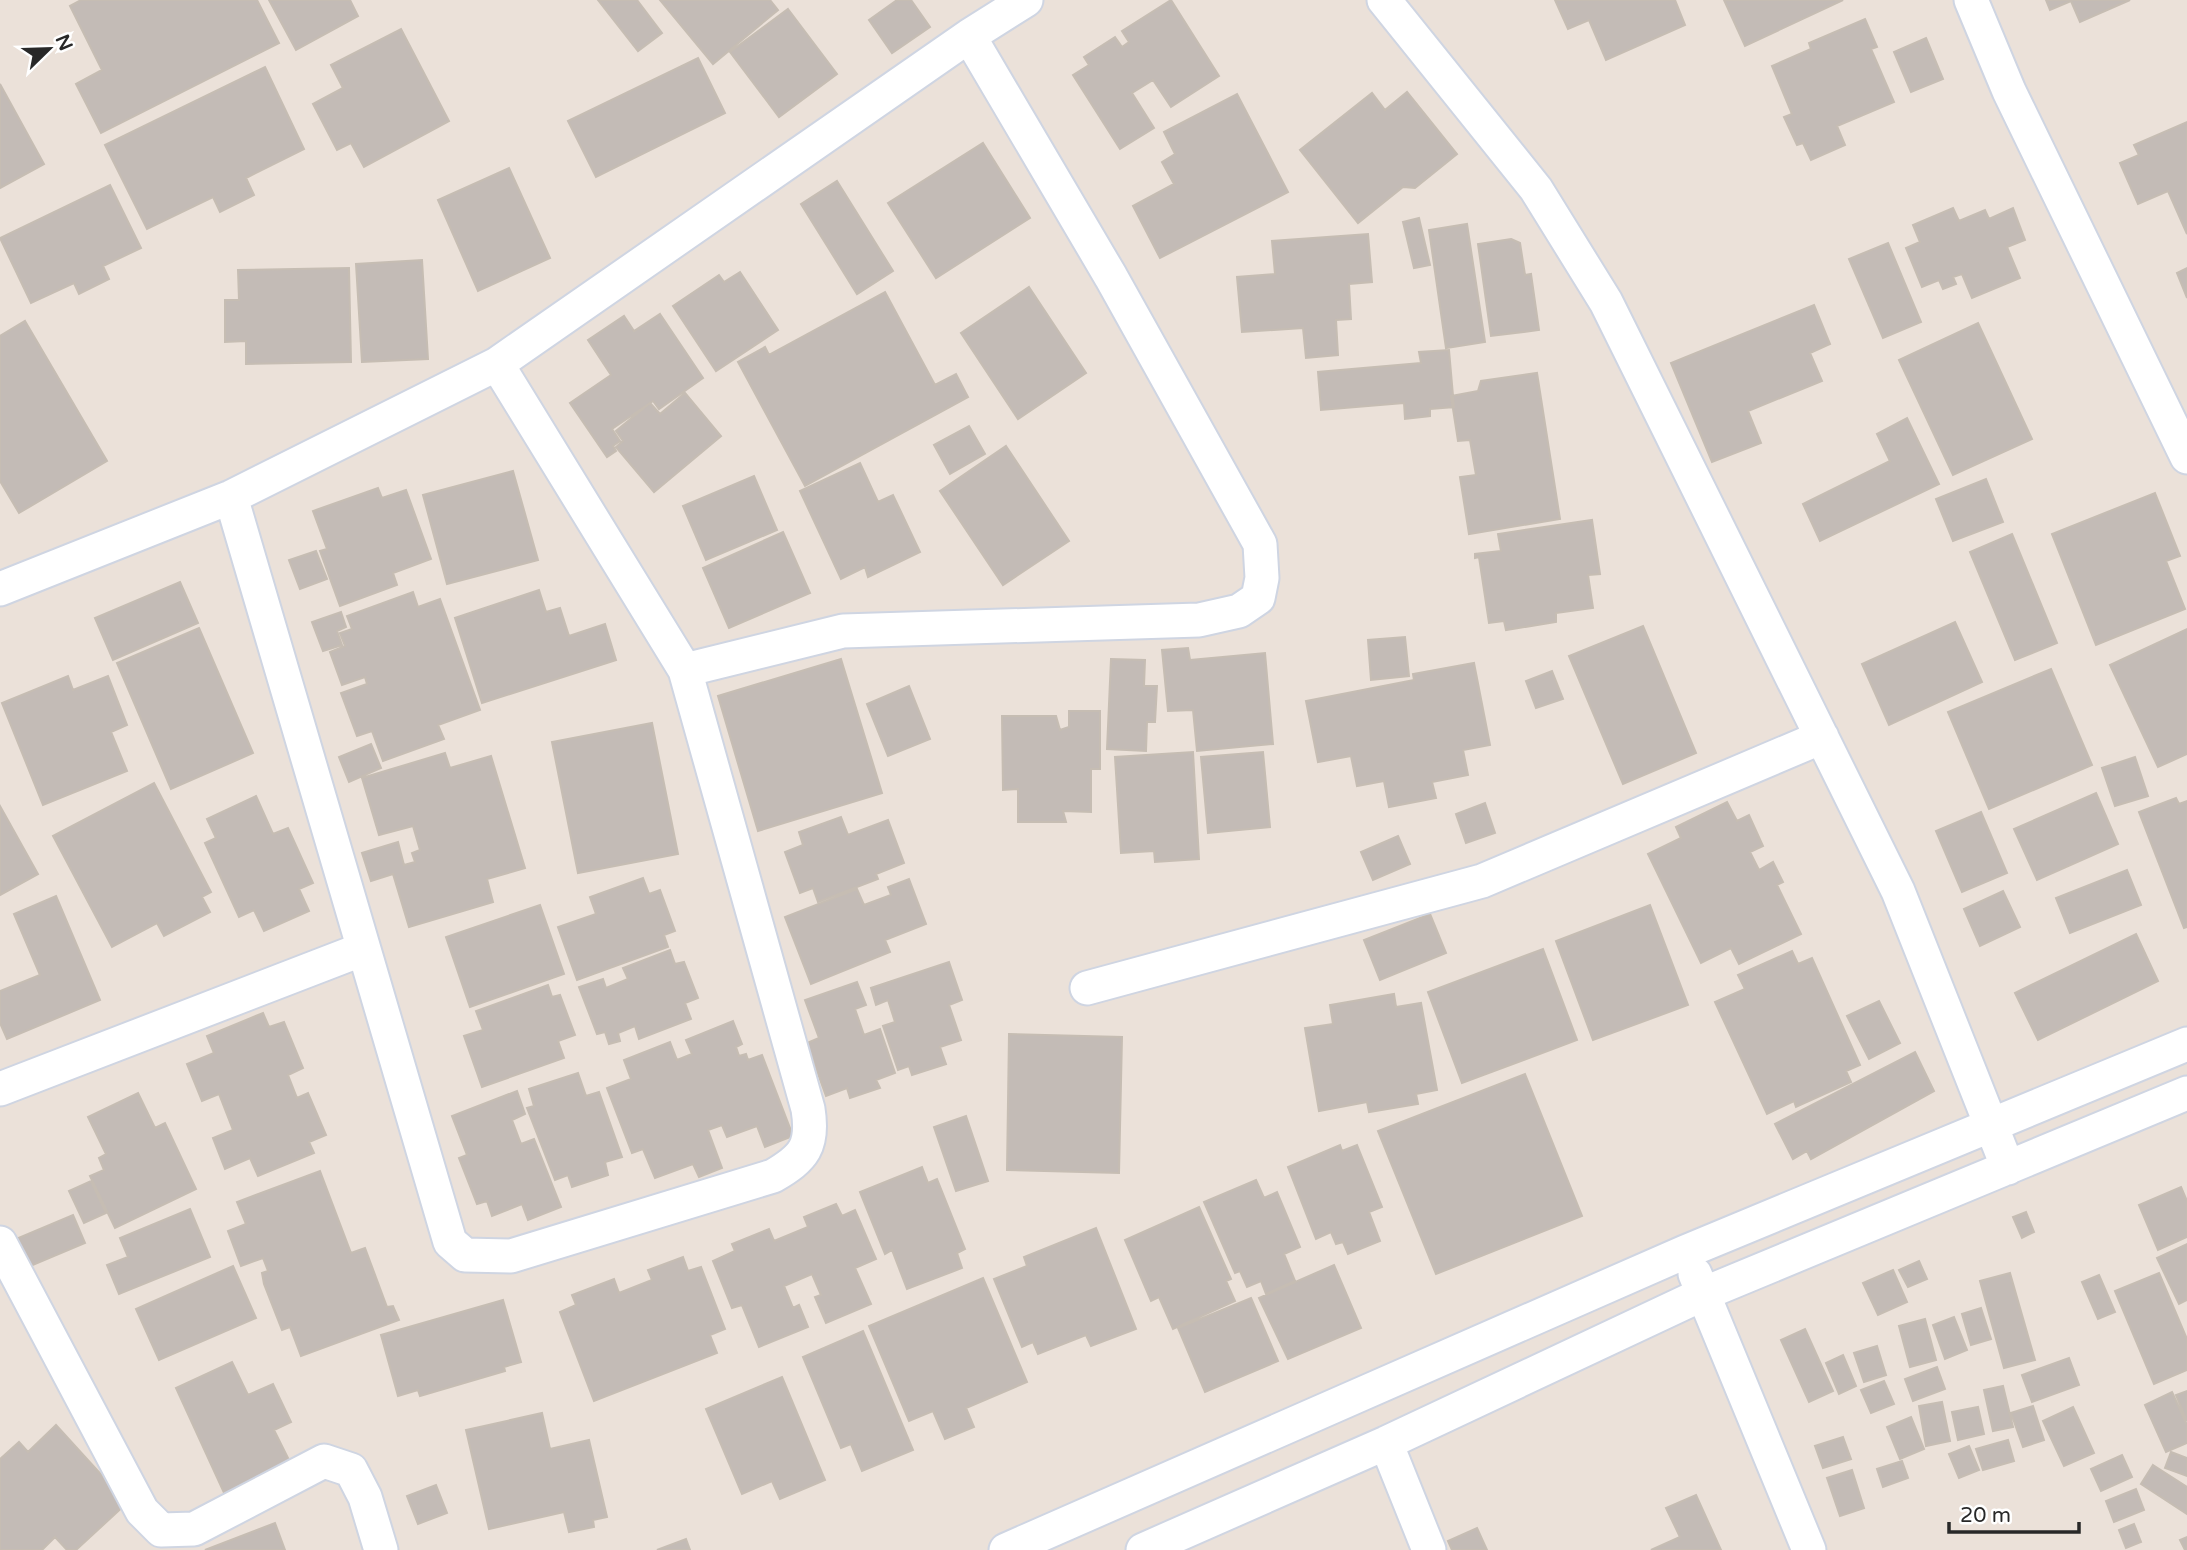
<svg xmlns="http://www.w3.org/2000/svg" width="2187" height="1550" font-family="'Varela Round',sans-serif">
	<rect width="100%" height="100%" fill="#ebe1d9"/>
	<path fill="#c3bbb6" stroke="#c6bdb3" stroke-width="2" d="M81,0H257L279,43L101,133L76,84L102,70L70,6Z
		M269,0H350L358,16L296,50Z
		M598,0H637L662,33L638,51Z
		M660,0H770L778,10L713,64Z
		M897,0H911L930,27L892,53L869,20Z
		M1171,0L1219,76L1171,107L1153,80L1132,93L1154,128L1120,149L1073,75L1089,65L1084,57L1115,37L1122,47L1129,42L1122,31Z
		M1555,0H1675L1685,25L1606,60L1589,20L1568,29Z
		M1724,0H1843L1745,46Z
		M2046,0H2130L2080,22L2071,1L2050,10Z
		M788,9L837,74L779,117L730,52Z
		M1865,19L1877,47L1871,49L1894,102L1837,126L1845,145L1811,160L1803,143L1797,145L1784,117L1792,114L1772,66L1811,49L1809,43Z
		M401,29L449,121L364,167L351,143L337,150L313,104L343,88L331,65Z
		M1926,38L1943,79L1911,92L1894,52Z
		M698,58L725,113L596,177L568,121Z
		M265,67L304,149L246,178L254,195L220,212L213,197L147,229L105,145Z
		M0,84L44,164L0,188Z
		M1407,92L1457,154L1415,188L1403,187L1358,223L1300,150L1372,93L1385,110Z
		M1237,94L1288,192L1160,258L1133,206L1174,184L1162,162L1175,154L1164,132Z
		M2187,122V234L2168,191L2138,204L2120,163L2139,155L2134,145Z
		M983,143L1030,218L936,278L888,203Z
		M509,168L550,258L478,291L438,200Z
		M837,181L893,271L857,294L801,204Z
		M110,185L141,248L103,266L109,279L79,294L74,283L31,303L0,238Z
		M1953,208L1959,221L1985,210L1989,219L2013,208L2025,240L2007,247L2020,278L1972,298L1962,274L1953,277L1956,284L1943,289L1939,280L1922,287L1906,248L1920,242L1913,225Z
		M1419,218L1430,265L1414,268L1403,222Z
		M1467,224L1485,342L1446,348L1429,230Z
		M1368,234L1372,282L1349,284L1351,319L1336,320L1338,355L1306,358L1303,328L1242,332L1237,277L1275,274L1272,241Z
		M1511,239L1520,243L1525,275L1531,274L1539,330L1491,336L1478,244Z
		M1888,243L1921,322L1883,338L1849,259Z
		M422,260L428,359L362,362L356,264Z
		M349,268L351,362L246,364V341L225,342V300H239L238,270Z
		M2187,268V298L2177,273Z
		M740,272L778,330L716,371L673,306L719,275L724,282Z
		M1029,287L1086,373L1018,419L961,333Z
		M885,292L935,385L956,374L968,397L805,486L738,362L765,347L769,355Z
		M1814,305L1830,344L1810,353L1822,381L1748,411L1761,443L1712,462L1671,363Z
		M660,314L703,378L659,409L653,401L612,429L620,441L613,446L616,451L607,457L570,403L611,375L588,340L624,316L634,331Z
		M25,321L107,461L19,513L0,481V336Z
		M1978,323L2032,439L1953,475L1899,360Z
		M1449,350L1454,407L1430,409V416L1405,419L1404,403L1321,410L1318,372L1421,363L1419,352Z
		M1537,373L1560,519L1469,534L1460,477L1476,475L1470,440L1458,441L1451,396L1478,391L1481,381Z
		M685,393L721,436L654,492L616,447L623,441L616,431L650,403L660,414Z
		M1907,418L1939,484L1820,541L1803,504L1890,461L1877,434Z
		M969,426L985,454L950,474L934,445Z
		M1006,446L1069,541L1003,585L940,491Z
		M860,463L878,502L893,495L920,552L868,577L865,567L841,579L800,491Z
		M513,471L538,560L447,584L423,495Z
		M754,476L777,530L706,560L683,506Z
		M1986,479L2003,522L1953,541L1936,499Z
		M378,488L382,498L406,490L431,559L393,573L397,585L340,606L320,551L327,549L313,511Z
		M2155,493L2180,556L2166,561L2185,609L2096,645L2052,534Z
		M1592,520L1600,574L1588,575L1593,608L1556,613V622L1506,630L1504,621L1489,623L1479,557L1475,558V554L1501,551L1498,534Z
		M783,532L810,593L729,628L703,568Z
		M2012,534L2057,643L2015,660L1970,552Z
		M316,551L327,579L300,589L289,560Z
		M180,582L198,623L113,660L95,618Z
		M539,590L546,612L560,608L569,636L605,624L616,660L482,703L455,618Z
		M413,592L418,607L440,599L480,710L438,725L444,739L383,761L372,731L357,736L341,693L367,684L365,677L342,685L330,652L345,646L340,633L352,629L347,616Z
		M341,612L346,627L337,631L342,645L323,651L312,622Z
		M1955,622L1982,682L1889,725L1862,664Z
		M1643,626L1696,753L1623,784L1569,656Z
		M199,628L253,753L171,789L117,663Z
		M2187,629V754L2158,767L2110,665Z
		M1405,637L1409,676L1371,680L1368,640Z
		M1188,648L1190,660L1265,653L1273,744L1197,751L1193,710L1168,711L1162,650Z
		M841,659L882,793L758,831L718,696Z
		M1111,659L1145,660L1144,686H1157L1155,722H1147L1146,751L1107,749Z
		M1474,663L1490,745L1463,750L1468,775L1432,782L1436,798L1389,807L1384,781L1357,786L1351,756L1318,762L1306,701L1414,680L1413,674Z
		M2051,669L2092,765L1989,809L1948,712Z
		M1552,671L1563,699L1536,708L1526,681Z
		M68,676L73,690L108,676L127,725L111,732L127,771L43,805L2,703Z
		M909,686L930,739L888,756L867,704Z
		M1069,711H1100V769H1091V812L1063,811L1066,822H1018V789L1003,790L1002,716H1056L1060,730L1069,727Z
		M652,723L678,854L578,873L552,742Z
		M371,744L381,768L349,782L339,757Z
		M1193,752L1199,859L1155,862L1154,851L1121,853L1115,757Z
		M1263,752L1270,827L1208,833L1201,757Z
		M445,753L450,768L491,756L525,868L487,879L493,902L409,927L393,874L371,881L362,853L398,842L404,865L415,862L412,853L420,850L413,826L379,835L362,778Z
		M2135,757L2148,796L2115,806L2102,768Z
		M154,783L211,892L202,897L210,912L164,936L157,923L112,947L53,836Z
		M2096,793L2118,844L2037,880L2014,829Z
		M256,796L273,834L288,828L313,883L299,889L309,911L264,931L254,910L239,917L205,843L216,838L207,819Z
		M2176,798L2179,804L2187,801V927L2184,928L2139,812Z
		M1727,802L1737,821L1749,815L1763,846L1750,852L1759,870L1773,862L1783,882L1777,885L1801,934L1739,964L1731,948L1701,963L1648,854L1681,838L1676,827Z
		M1485,803L1495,833L1466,843L1456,814Z
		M0,806L38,874L0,895Z
		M1981,812L2007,873L1962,892L1936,831Z
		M841,817L848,835L888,820L904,863L876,874L878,879L818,902L813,888L800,893L785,852L803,845L799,832Z
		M1398,836L1410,864L1373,880L1361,852Z
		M2127,870L2141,905L2070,933L2056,898Z
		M643,878L649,894L660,890L675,931L664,935L668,947L577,980L558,927L596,914L590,897Z
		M909,879L926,924L885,940L890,952L811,984L785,917L857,889L864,905L891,895L888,887Z
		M2003,891L2020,927L1980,946L1964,909Z
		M56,896L100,1000L7,1039L0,1023V991L40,975L14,914Z
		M540,905L564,974L470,1007L446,937Z
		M1650,905L1688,1005L1593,1040L1556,941Z
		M1430,914L1446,953L1380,980L1364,940Z
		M2136,934L2158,981L2038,1040L2015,993Z
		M1543,949L1577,1040L1462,1083L1428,992Z
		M670,950L675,964L684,962L698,998L685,1003L691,1019L639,1039L635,1026L618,1033L620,1041L609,1044L605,1032L597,1034L579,987L603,979L606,988L628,979L623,968Z
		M1792,951L1798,964L1812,958L1860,1065L1846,1071L1851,1082L1796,1107L1794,1101L1767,1114L1715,1002L1745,989L1738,975Z
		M949,962L962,1000L949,1005L961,1040L940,1047L946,1064L912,1075L909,1066L898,1070L883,1026L895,1022L888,1000L876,1005L871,988Z
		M857,982L866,1005L855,1009L864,1035L880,1029L895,1073L876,1080L880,1088L850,1098L847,1088L826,1096L807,1043L819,1038L805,1000Z
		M548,985L552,997L560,995L575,1035L558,1041L564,1058L482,1087L464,1036L483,1030L476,1011Z
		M1394,994L1396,1007L1421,1003L1437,1090L1416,1094L1418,1104L1369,1112L1367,1102L1319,1111L1305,1028L1333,1024L1330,1005Z
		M1879,1001L1900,1043L1869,1059L1847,1016Z
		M263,1013L269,1027L284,1022L303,1068L288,1075L297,1098L308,1093L326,1135L309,1142L314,1153L258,1176L250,1158L225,1169L213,1138L233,1130L219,1094L202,1101L187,1064L214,1053L207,1036Z
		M733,1021L742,1044L736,1047L739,1056L746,1054L748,1060L762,1055L793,1136L765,1147L757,1126L727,1137L722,1125L708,1130L722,1168L699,1177L693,1164L655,1178L643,1149L632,1153L607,1088L631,1079L624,1060L670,1042L677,1060L692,1054L686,1040Z
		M1009,1034L1122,1037L1119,1173L1007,1170Z
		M1915,1052L1934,1091L1811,1159L1807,1151L1793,1159L1775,1124Z
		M578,1073L586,1096L599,1092L622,1157L605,1162L608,1175L572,1187L568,1175L555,1180L527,1108L534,1106L529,1089Z
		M1525,1074L1582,1216L1436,1274L1378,1131Z
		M517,1091L525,1114L512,1120L521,1144L534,1139L561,1207L528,1220L522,1204L492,1216L487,1201L477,1204L459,1158L467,1155L452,1116Z
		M138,1093L155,1128L165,1123L196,1189L115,1228L90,1176L104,1170L99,1158L106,1154L88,1117Z
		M966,1116L988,1181L956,1191L934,1127Z
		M1340,1145L1342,1151L1357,1145L1382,1207L1369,1212L1380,1241L1348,1254L1343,1242L1336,1244L1331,1232L1316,1239L1288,1167Z
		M922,1167L928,1183L937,1179L965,1249L957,1253L962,1268L907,1289L892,1250L885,1254L860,1192Z
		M320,1171L351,1253L365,1248L387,1307L393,1306L399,1320L301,1356L290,1327L282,1330L264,1284L262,1273L268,1271L263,1258L241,1266L228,1231L246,1224L237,1202Z
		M1256,1180L1264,1198L1277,1192L1300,1247L1284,1254L1295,1281L1266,1294L1261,1281L1247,1287L1240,1271L1235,1273L1204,1202Z
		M91,1181L106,1213L84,1223L69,1191Z
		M2181,1187L2187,1201V1237L2158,1250L2139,1205Z
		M836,1204L842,1216L855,1210L876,1259L855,1268L871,1304L826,1323L815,1297L821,1295L812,1274L784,1286L793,1308L799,1305L808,1327L759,1347L742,1305L732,1308L713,1261L735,1251L732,1244L769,1229L774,1241L808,1227L804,1217Z
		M1199,1207L1231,1279L1226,1281L1235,1301L1173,1329L1159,1297L1151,1301L1125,1240Z
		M190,1209L210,1257L119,1294L107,1265L128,1257L120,1238Z
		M2026,1212L2034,1232L2022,1238L2013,1217Z
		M73,1215L85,1243L28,1267L16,1239Z
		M1096,1228L1136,1329L1091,1346L1086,1335L1038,1354L1033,1342L1022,1347L994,1279L1027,1266L1024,1257Z
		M2187,1244V1300L2179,1304L2157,1258Z
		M683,1257L688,1271L701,1267L725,1329L710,1335L717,1353L594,1401L560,1312L576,1305L572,1295L614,1279L619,1293L652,1280L648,1270Z
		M1919,1261L1927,1279L1908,1287L1899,1270Z
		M1334,1265L1361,1328L1288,1359L1259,1298Z
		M233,1266L256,1318L159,1360L136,1309Z
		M1893,1270L1907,1302L1878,1315L1863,1283Z
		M2010,1273L2035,1360L2004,1368L1980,1281Z
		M2159,1273L2187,1339V1370L2154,1384L2115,1291Z
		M2099,1275L2115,1312L2098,1319L2082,1282Z
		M983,1278L1027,1382L966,1408L974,1427L945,1439L933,1411L909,1421L869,1326Z
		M1251,1298L1278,1361L1205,1392L1178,1328Z
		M503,1300L521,1362L504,1367L505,1371L420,1396L418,1390L398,1396L381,1335Z
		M1981,1308L1991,1339L1971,1345L1962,1314Z
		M1954,1317L1967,1350L1945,1359L1933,1325Z
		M1925,1319L1936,1360L1910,1367L1899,1326Z
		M1805,1329L1833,1391L1809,1402L1781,1340Z
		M863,1331L913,1450L862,1471L851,1444L841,1448L803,1357Z
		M1877,1346L1886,1375L1864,1382L1854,1353Z
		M1843,1355L1856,1386L1839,1394L1826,1363Z
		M2069,1358L2079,1385L2032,1402L2022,1375Z
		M232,1362L248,1395L273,1384L291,1422L274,1430L291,1464L225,1495L176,1388Z
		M1937,1367L1945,1389L1913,1401L1905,1379Z
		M782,1377L825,1480L780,1499L772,1481L742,1494L706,1409Z
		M1884,1381L1894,1404L1871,1413L1861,1390Z
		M2003,1386L2013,1427L1993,1431L1984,1390Z
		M2187,1391V1421L2176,1395Z
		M2172,1392L2187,1425V1443L2166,1452L2145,1405Z
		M1942,1402L1950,1441L1926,1446L1919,1406Z
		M2033,1406L2044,1440L2023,1447L2011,1413Z
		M1978,1407L1984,1434L1958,1440L1952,1412Z
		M2073,1407L2094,1453L2064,1466L2043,1421Z
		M542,1413L550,1449L589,1440L607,1517L593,1520L594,1527L569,1532L564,1512L489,1529L466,1430Z
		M1911,1417L1924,1449L1900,1459L1887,1427Z
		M56,1425L127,1503L76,1550H67L55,1537L42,1550H0V1459L19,1442L28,1452Z
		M1843,1437L1851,1459L1823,1468L1815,1446Z
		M2008,1440L2014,1461L1983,1470L1976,1449Z
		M1969,1446L1979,1470L1959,1478L1949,1454Z
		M2171,1452L2187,1458V1476L2165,1468Z
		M2122,1455L2132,1477L2101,1491L2091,1469Z
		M1902,1461L1908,1478L1883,1487L1877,1469Z
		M2153,1465L2187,1487V1514L2141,1484Z
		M1852,1470L1864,1508L1840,1516L1827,1478Z
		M436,1485L447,1513L418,1524L407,1496Z
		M2136,1489L2144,1510L2114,1522L2106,1501Z
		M1696,1495L1721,1550H1651L1680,1537L1666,1508Z
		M275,1523L285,1550H205Z
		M2134,1524L2141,1542L2126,1548L2119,1530Z
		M1477,1528L1487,1550H1452L1448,1541Z
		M2187,1537V1550H2185L2180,1540Z
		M686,1539L690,1550H657Z"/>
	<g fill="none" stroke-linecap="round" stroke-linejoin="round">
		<defs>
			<path id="minor" d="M1384,0L1536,189L1606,302L1898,891L2008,1168
				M1971,0L2009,91L2187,457
				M231,497L450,1242L465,1255L511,1256L773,1176C804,1158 814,1146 808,1109L685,670L497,364
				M0,589L231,497L497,364L969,36L1026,0
				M685,670L843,631L1199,620L1239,611L1258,598L1262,578L1260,544L1111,277L969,36
				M1087,988L1482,881L1822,737
				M0,1089L363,949
				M0,1243L142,1511L161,1530L194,1529L324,1461L351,1470L365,1497L381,1550
				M1695,1274L1809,1550
				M1386,1443L1429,1550
				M1006,1550L1685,1252L2187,1044
				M1143,1550L1386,1443L1703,1294L2187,1093"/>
		</defs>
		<use href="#minor" stroke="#cfd5e2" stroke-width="37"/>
		<use href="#minor" stroke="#fff" stroke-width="33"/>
	</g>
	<g transform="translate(49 49) rotate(67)" stroke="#ffffff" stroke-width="5" paint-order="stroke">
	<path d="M0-5L12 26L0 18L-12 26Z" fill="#282828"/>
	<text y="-10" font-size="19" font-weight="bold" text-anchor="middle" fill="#282828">N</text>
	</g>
	<path d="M1949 1522v10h130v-10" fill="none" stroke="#282828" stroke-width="3.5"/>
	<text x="1960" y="1522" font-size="21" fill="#282828" stroke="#ffffff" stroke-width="5" paint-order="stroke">20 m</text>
</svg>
